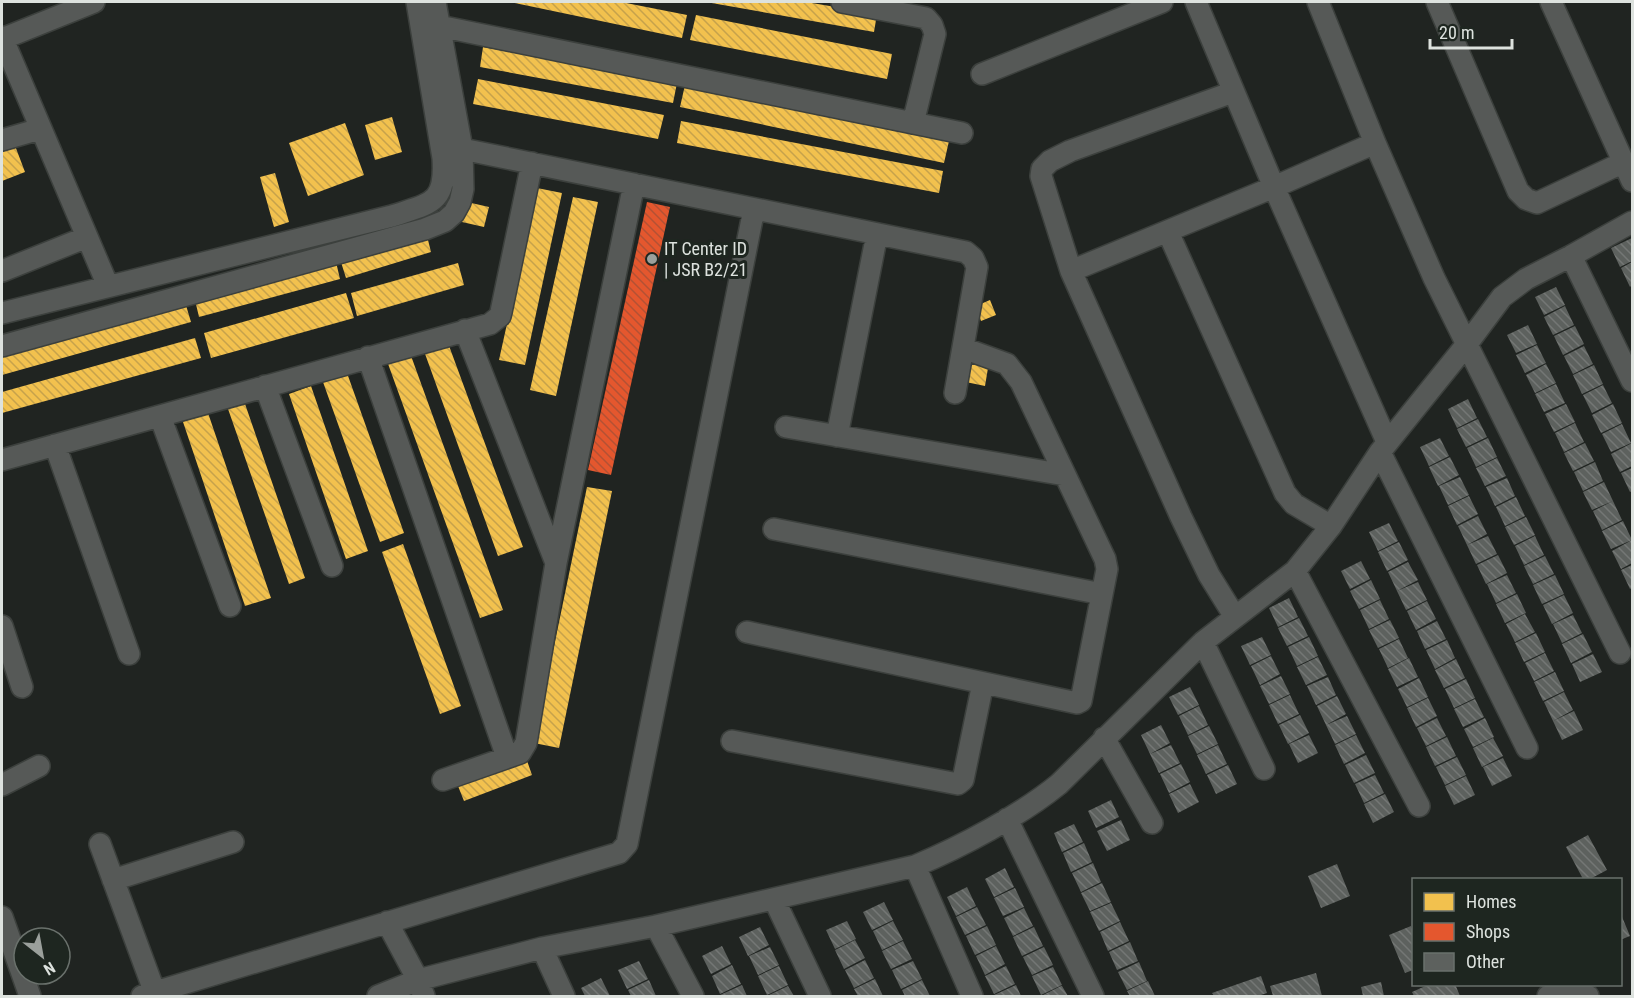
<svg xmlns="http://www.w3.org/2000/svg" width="1634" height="998" font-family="'Roboto Condensed',sans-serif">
	<defs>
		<pattern id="homes-back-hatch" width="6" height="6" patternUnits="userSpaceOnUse" patternTransform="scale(1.5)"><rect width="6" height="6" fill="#f2c14e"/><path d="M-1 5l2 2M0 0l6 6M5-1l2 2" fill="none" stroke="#c6a24b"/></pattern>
		<pattern id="shops-back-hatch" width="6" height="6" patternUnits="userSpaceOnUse" patternTransform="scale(1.5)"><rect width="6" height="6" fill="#e4572e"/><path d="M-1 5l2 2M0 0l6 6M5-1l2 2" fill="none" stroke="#b35134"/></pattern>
		<pattern id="building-back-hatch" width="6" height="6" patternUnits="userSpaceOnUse" patternTransform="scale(1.5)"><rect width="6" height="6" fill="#5d615e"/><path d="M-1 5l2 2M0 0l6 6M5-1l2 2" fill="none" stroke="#747775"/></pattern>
	</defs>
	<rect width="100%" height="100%" fill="#202421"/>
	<path fill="url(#homes-back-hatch)" d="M510,2H621L687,15L682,38Z
		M706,2H806L877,14L874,32Z
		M696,15L892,54L887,79L690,40Z
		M483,47L677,83L673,103L480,67Z
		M478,79L664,115L658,139L473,104Z
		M685,85L949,141L944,163L680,107Z
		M392,117L402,152L375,160L365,125Z
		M681,121L943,171L939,193L677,143Z
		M345,123L364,175L308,196L289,143Z
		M14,143L25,172L2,181V148Z
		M275,173L289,222L274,227L260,177Z
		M537,188L562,193L525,365L499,360Z
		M573,197L598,202L556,396L530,390Z
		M467,202L489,207L484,227L462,222Z
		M426,232L431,252L346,278L340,259Z
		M336,262L340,279L199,317L195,300Z
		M458,263L464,285L357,316L351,293Z
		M346,293L354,318L211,358L204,333Z
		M990,300L996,315L981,321L976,306Z
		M185,302L191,322L2,375V353Z
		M195,338L201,358L2,413V392Z
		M448,343L523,547L498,556L424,351Z
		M410,353L503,610L480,618L387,361Z
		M966,357L989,362L985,386L961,381Z
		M347,373L404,533L380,542L323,382Z
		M311,386L368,551L346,559L289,394Z
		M244,401L305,578L289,584L227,406Z
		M207,410L271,598L245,606L182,419Z
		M587,487L612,491L559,748L534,743Z
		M403,544L461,706L440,714L382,552Z
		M525,755L532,775L464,801L456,781Z"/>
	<path fill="url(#shops-back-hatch)" d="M647,202L670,207L611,475L588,470Z"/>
	<path fill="url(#building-back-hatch)" d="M1632,238V261L1620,267L1611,248Z
		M1632,262V285L1630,287L1621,268Z
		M1556,287L1565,305L1544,315L1535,297Z
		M1565,306L1574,325L1553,335L1544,317Z
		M1528,325L1537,344L1516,353L1507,335Z
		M1575,326L1584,344L1563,355L1554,336Z
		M1537,345L1546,363L1525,373L1516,355Z
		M1584,346L1593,364L1573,374L1564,356Z
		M1546,364L1556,383L1535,393L1526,375Z
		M1594,365L1603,384L1582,394L1573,375Z
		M1556,384L1565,403L1544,412L1535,394Z
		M1603,385L1612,403L1592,413L1583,395Z
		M1468,399L1477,418L1457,428L1448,409Z
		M1566,404L1575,422L1554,432L1545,414Z
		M1613,404L1622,423L1601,433L1592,415Z
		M1478,419L1487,437L1466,447L1457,429Z
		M1575,423L1584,442L1564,452L1555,433Z
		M1622,424L1631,443L1611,452L1602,434Z
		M1440,438L1449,456L1429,466L1420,447Z
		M1488,438L1497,457L1476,467L1467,448Z
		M1585,443L1594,461L1573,471L1564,453Z
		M1632,443V466L1620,472L1611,454Z
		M1450,457L1459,475L1438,486L1429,467Z
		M1497,458L1506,476L1485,486L1476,468Z
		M1595,462L1603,481L1583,491L1574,472Z
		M1632,468V491L1630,492L1621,473Z
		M1460,477L1469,495L1448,505L1439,486Z
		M1507,478L1515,496L1495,506L1486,487Z
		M1604,482L1613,501L1592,510L1583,492Z
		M1469,496L1478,514L1457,525L1448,506Z
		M1516,497L1525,516L1505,526L1496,507Z
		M1613,501L1622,520L1602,530L1593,511Z
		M1478,516L1487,534L1467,545L1458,526Z
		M1526,517L1535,535L1514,545L1505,527Z
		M1623,521L1632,540L1611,549L1602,531Z
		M1389,523L1398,541L1378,551L1369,532Z
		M1488,536L1497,554L1476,564L1467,545Z
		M1535,536L1544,555L1524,565L1515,546Z
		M1632,540V563L1621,569L1612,551Z
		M1399,542L1408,560L1387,571L1378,552Z
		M1498,555L1507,573L1486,584L1477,565Z
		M1545,556L1554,574L1533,584L1524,566Z
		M1361,561L1370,579L1350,589L1341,571Z
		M1408,562L1418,580L1397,591L1388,572Z
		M1632,565V588L1630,589L1621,570Z
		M1507,575L1516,593L1496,603L1487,584Z
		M1555,575L1564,594L1542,604L1533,585Z
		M1371,580L1380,599L1359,609L1350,591Z
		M1418,582L1427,600L1406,610L1397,591Z
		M1517,594L1526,613L1505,623L1496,604Z
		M1564,595L1573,613L1552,624L1543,605Z
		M1289,598L1298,617L1278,627L1269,608Z
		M1380,600L1389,619L1369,629L1360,610Z
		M1427,601L1436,619L1416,630L1407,611Z
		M1525,614L1535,632L1515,642L1506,624Z
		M1573,615L1582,633L1562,643L1553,624Z
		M1299,618L1308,636L1287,646L1278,628Z
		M1390,620L1399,638L1378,648L1369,630Z
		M1437,621L1446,639L1425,649L1417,631Z
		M1536,633L1545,652L1524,662L1515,643Z
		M1583,634L1592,652L1571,663L1562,644Z
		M1262,637L1271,655L1250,665L1241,646Z
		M1309,637L1318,656L1297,666L1288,647Z
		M1399,639L1408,658L1388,668L1379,649Z
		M1447,640L1455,658L1435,669L1426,650Z
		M1545,653L1554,671L1534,681L1525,663Z
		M1593,654L1602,672L1580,682L1572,664Z
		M1271,656L1280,674L1260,685L1251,666Z
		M1318,657L1327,675L1306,685L1297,667Z
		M1409,658L1418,677L1397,687L1388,669Z
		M1456,659L1465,678L1444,688L1435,670Z
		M1555,672L1564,691L1543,701L1534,682Z
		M1281,676L1290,694L1269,704L1260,686Z
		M1328,677L1336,695L1316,705L1307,686Z
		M1419,678L1428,697L1407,707L1398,689Z
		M1466,679L1475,698L1454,708L1445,689Z
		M1190,687L1199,705L1178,715L1169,697Z
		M1564,692L1573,710L1553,721L1544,702Z
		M1290,695L1299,714L1278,724L1269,705Z
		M1337,696L1346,714L1326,725L1317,706Z
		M1428,698L1437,716L1416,727L1407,708Z
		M1475,699L1484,717L1463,727L1454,709Z
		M1199,706L1208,725L1188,735L1179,716Z
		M1574,711L1583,730L1562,740L1553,721Z
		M1300,715L1309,733L1288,744L1279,725Z
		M1347,716L1356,734L1335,744L1326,725Z
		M1437,718L1446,736L1426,746L1417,728Z
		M1485,718L1494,737L1473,747L1464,729Z
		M1161,725L1170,743L1150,754L1141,735Z
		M1209,726L1218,744L1197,754L1188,736Z
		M1309,735L1318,753L1298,763L1289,744Z
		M1356,735L1365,753L1344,764L1335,745Z
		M1447,737L1456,756L1435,766L1426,747Z
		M1493,738L1503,756L1482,767L1473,748Z
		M1171,745L1180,763L1159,773L1150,754Z
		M1218,745L1227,764L1206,774L1197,755Z
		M1366,755L1375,773L1354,783L1345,765Z
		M1457,757L1466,775L1445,785L1436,767Z
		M1503,758L1512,776L1492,786L1483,767Z
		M1181,764L1190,782L1169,793L1160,774Z
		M1228,765L1237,784L1216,794L1207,775Z
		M1375,775L1384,793L1364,803L1355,784Z
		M1466,776L1475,795L1454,805L1445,786Z
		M1190,784L1199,802L1178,813L1169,794Z
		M1385,794L1394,812L1373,823L1364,804Z
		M1111,800L1119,817L1096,828L1088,811Z
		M1121,820L1130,840L1107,851L1097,831Z
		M1074,824L1083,842L1062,852L1054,833Z
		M1588,835L1607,870L1590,879H1583L1566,847Z
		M1084,843L1092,862L1071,872L1063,853Z
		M1093,863L1101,882L1081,892L1072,873Z
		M1337,864L1350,896L1321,908L1308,876Z
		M1005,868L1014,887L994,897L985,879Z
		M1102,883L1111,902L1090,911L1081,893Z
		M967,887L976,906L956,916L947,897Z
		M1015,888L1024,907L1003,916L994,898Z
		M884,902L893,920L872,930L863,912Z
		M1111,903L1120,921L1099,931L1090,912Z
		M977,907L986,925L965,935L956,917Z
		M1024,908L1033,926L1013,936L1004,918Z
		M1620,912L1630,936L1620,940Z
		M847,921L856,939L835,949L826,930Z
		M893,921L903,940L882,950L873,931Z
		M1120,922L1129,941L1108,951L1100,932Z
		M987,926L996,945L975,955L966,936Z
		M1411,926L1413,933V970L1405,973L1389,935Z
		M760,927L769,945L748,956L739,937Z
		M1034,927L1043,946L1022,956L1013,937Z
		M855,940L865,958L844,969L835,950Z
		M903,941L912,959L891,969L882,951Z
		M1130,942L1138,961L1117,970L1109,952Z
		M722,946L731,964L711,974L702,956Z
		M996,946L1005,964L985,975L976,956Z
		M770,947L779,965L758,975L749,956Z
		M1044,947L1053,965L1032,975L1023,957Z
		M865,960L874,978L854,988L845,970Z
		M639,961L648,979L627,989L618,970Z
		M913,961L922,979L901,989L892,970Z
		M1139,962L1147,981L1127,990L1118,972Z
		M732,965L741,984L720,994L712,976Z
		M779,966L788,985L767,995L758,976Z
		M1006,966L1015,984L994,994L985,976Z
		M1053,967L1062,985L1041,995L1032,976Z
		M1316,973L1322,996H1273L1270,986Z
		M1261,976L1267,993L1258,996H1214L1212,993Z
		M601,978L610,996H585L581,988Z
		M875,979L883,996H858L854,989Z
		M649,980L656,996H631L628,990Z
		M922,980L930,996H905L902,990Z
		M1148,981L1155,996H1130L1127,991Z
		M1381,982L1384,996H1363L1361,987Z
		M1430,984H1455L1460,996H1414L1412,992Z
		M742,985L747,996H718Z
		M1016,985L1021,996H992Z
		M788,986L794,996H767Z
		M1062,986L1068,996H1041L1061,986Z"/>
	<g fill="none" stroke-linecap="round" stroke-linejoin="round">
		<defs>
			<path id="minor" d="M842,2L926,18L932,25L935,34L913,123
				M1196,2L1274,187L1375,143L1434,278L1620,653
				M1318,2L1375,143
				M1437,2L1518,191L1526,199L1537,203L1624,162
				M1551,2L1632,181
				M439,26L962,133
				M2,37L108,286
				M2,39L94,2
				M982,74L1162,2
				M1233,92L1070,151L1050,161L1042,169L1041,176L1071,271L1181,517L1209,575L1235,617
				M2,140L40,129
				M462,149L966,252L973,258L977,267L955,393
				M1168,232L1285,493L1294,504L1331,526
				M1571,256L1632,381
				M2,271L87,237
				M1071,271L1274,187L1387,442
				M2,313L392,216C431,203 446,204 443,158L417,2
				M465,330L556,563
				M2,346L425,229L445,221L454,213L460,202L463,189L462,149L435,2
				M368,357L507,757
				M265,386L332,566
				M160,416L230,606
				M786,427L1065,475
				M837,436L877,234
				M55,445L129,654
				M1380,452L1527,748
				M2,460L490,324L500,316L501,312L532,163
				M774,529L1102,594
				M1295,571L1419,806
				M2,626L22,687
				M747,632L1077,703L1081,701L1107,569L1105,559L1021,382L1007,364L963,348
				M1203,642L1264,769
				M1104,738L1152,823
				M732,741L958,784L963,780L983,683
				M443,780L520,753L526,743L556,563L634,184
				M2,785L39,766
				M1007,819L1093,996
				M100,844L155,993
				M915,866L972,996
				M113,880L233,842
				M774,899L820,996
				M2,917L30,996
				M656,926L693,996
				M542,948L564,996
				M142,996L619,853L627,844L754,209
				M378,996L418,980L387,922
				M424,996L418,980L542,948L656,926L915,866C961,847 1021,815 1059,784L1203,642L1295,571L1331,526L1380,452L1467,344L1502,297L1526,279L1571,256L1632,222
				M1548,996L1576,991L1588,996"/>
		</defs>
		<use href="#minor" stroke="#3c403d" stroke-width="24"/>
		<use href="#minor" stroke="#565957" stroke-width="21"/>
	</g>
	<circle fill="#9ba09c" stroke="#1e2620" stroke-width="2" cx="652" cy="259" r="6"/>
	<g text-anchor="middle" stroke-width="6" stroke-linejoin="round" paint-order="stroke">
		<g font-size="18" fill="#dde2de" stroke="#1e2620" text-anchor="start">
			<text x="664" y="255">IT Center ID<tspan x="664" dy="21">| JSR B2/21</tspan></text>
		</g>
	</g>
	<rect width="1634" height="998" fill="none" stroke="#dde2de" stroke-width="6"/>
	<rect x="1412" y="878" width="210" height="108" fill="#1e2620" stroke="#6a716c" stroke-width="1.5"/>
	<rect x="1424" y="893" width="30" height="18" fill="#f2c14e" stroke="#6a716c" stroke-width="1.5"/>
	<text x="1466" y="908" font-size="18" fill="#dde2de">Homes</text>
	<rect x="1424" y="923" width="30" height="18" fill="#e4572e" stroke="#6a716c" stroke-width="1.5"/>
	<text x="1466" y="938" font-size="18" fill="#dde2de">Shops</text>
	<rect x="1424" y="953" width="30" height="18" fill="#5d615e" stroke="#6a716c" stroke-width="1.5"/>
	<text x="1466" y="968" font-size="18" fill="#dde2de">Other</text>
	<g transform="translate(42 956) rotate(149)"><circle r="28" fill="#1e2620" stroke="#6a716c" stroke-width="1.5"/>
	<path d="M0-4.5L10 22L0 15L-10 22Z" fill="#9ba09c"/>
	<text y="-9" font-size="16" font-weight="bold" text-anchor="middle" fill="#dde2de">N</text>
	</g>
	<path d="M1430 39v9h82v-9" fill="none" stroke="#dde2de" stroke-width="3"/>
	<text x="1439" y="39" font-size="18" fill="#dde2de" stroke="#1e2620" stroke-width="4.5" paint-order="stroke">20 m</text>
</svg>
